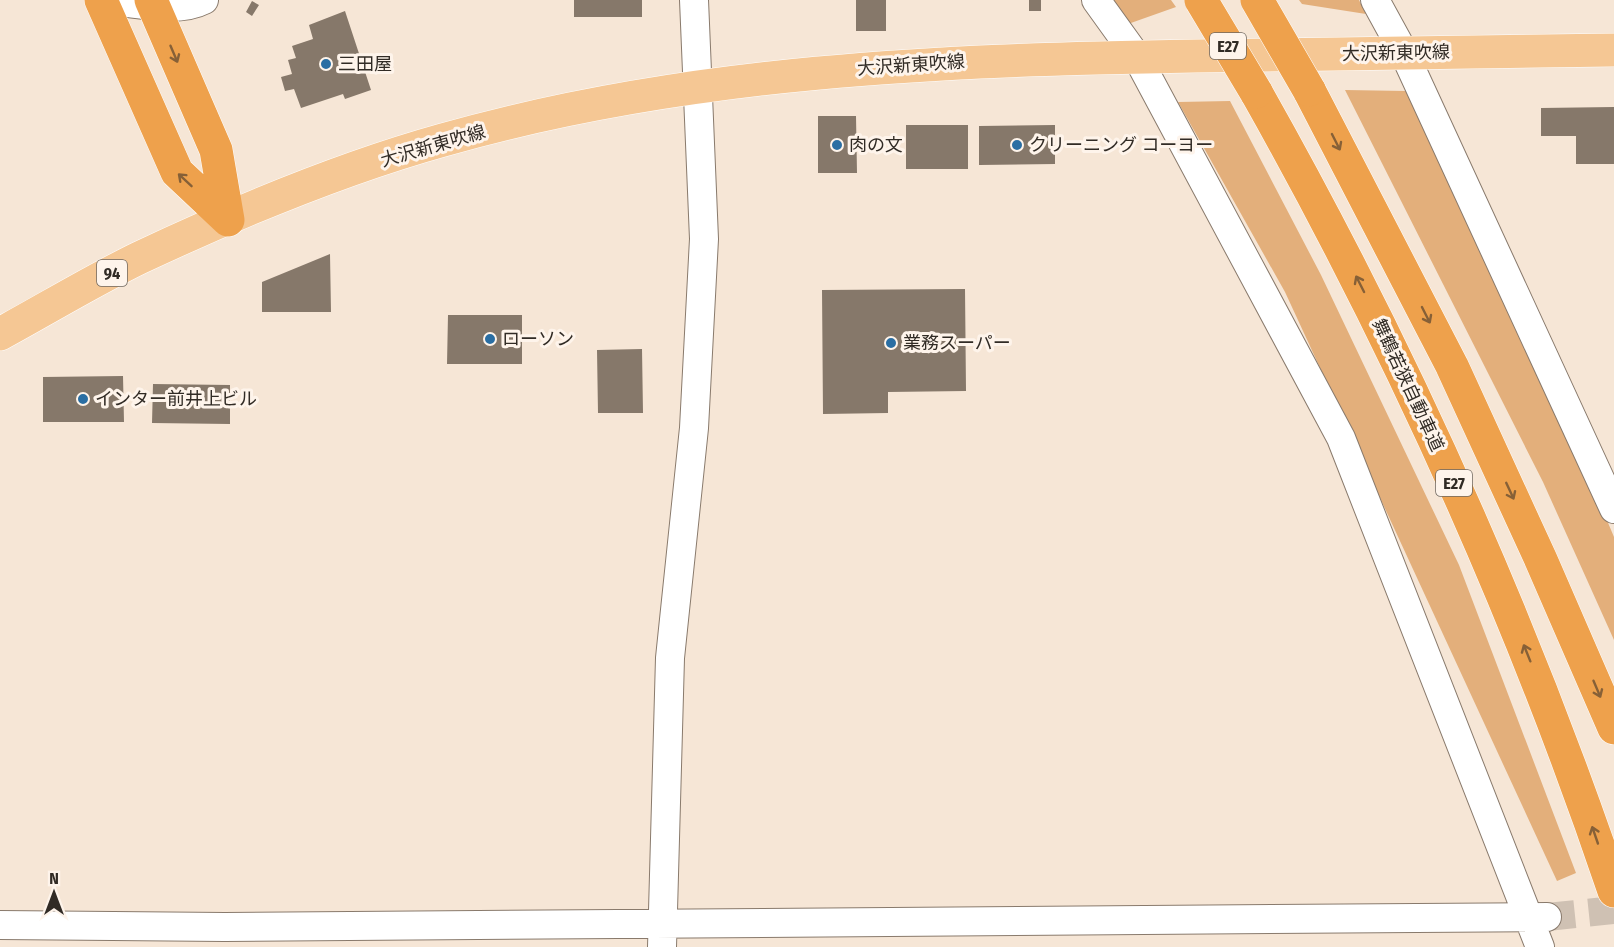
<svg xmlns="http://www.w3.org/2000/svg" width="1614" height="947" font-family="'Fira Sans Condensed','Noto Sans JP',sans-serif">
	<rect width="100%" height="100%" fill="#f6e6d6"/>
	<path fill="#e3af7b" d="M1109,0H1171L1176,7L1128,24Z
		M1299,0H1359L1366,14L1302,4Z
		M1345,90L1406,91L1585,468L1614,537V640L1543,482Z
		M1230,101L1321,275L1459,565L1576,873L1557,881L1285,292L1178,102Z"/>
	<path fill="#86786a" d="M574,0H642V17H574Z
		M856,0H886V31H856Z
		M1029,0H1041V11H1029Z
		M252,1L259,5L252,16L246,12Z
		M345,11L371,90L345,99L343,94L301,108L294,89L285,91L281,77L292,74L288,60L296,58L292,46L313,39L309,25Z
		M1614,107V164H1576V136H1541V108Z
		M818,116H856L857,173H818Z
		M906,125H968V169H906Z
		M1055,125V164L979,165V126Z
		M330,254L331,312H262V282Z
		M965,289L966,391L888,392V413L823,414L822,290Z
		M448,315H522V364H447Z
		M642,349L643,413H598L597,350Z
		M123,376L124,422H43V377Z
		M153,384L230,385V424L152,423Z"/>
	<g fill="none" stroke-linecap="round" stroke-linejoin="round">
		<path stroke="#cfc1b3" stroke-width="28" stroke-dasharray="28 14" stroke-linecap="butt" d="M1547,917L1614,910"/>
		<defs>
			<path id="minor" d="M105,0C135,3 177,14 204,0
				M1096,0L1137,57L1341,438L1540,947
				M1375,0L1404,53L1614,509
				M0,925L225,927L1547,917
				M662,947L670,658L694,428L704,239L694,0"/>
			<path id="major" d="M0,334C46,309 92,281 139,258C237,212 339,169 443,140C689,70 942,60 1196,56C1335,54 1475,52 1614,50"/>
			<path id="highway" d="M101,0L177,172L228,220
				M151,0L216,150L228,220
				M1309,90L1452,366L1541,560L1614,728
				M1256,92C1400,347 1520,613 1614,891"/>
		</defs>
		<use href="#minor" stroke="#897a6c" stroke-width="30"/>
		<use href="#major" stroke="#fff" stroke-width="34"/>
		<use href="#highway" stroke="#fff" stroke-width="34"/>
		<use href="#minor" stroke="#fff" stroke-width="28"/>
		<use href="#major" stroke="#f5c794" stroke-width="33"/>
		<use href="#highway" stroke="#eea14c" stroke-width="33"/>
		<defs>
			<path id="highway-bridge" d="M1201,0L1256,92
				M1257,0L1309,90"/>
		</defs>
		<use href="#highway-bridge" stroke="#fff" stroke-width="34" stroke-linecap="butt"/>
		<use href="#highway-bridge" stroke="#eea14c" stroke-width="33"/>
	</g>
	<defs><path id="oneway-shaft" d="M-6 0H5M1.5-3L5.5 0L1.5 3" fill="none" stroke-width="1.6" stroke-linecap="round" stroke-linejoin="round" transform="scale(1.5)"/></defs>
	<g stroke="#866037">
		<use href="#oneway-shaft" transform="translate(174 54) rotate(67)"/>
		<use href="#oneway-shaft" transform="translate(1336 142) rotate(63)"/>
		<use href="#oneway-shaft" transform="translate(185 180) rotate(-137)"/>
		<use href="#oneway-shaft" transform="translate(1360 284) rotate(-117)"/>
		<use href="#oneway-shaft" transform="translate(1426 315) rotate(63)"/>
		<use href="#oneway-shaft" transform="translate(1510 491) rotate(65)"/>
		<use href="#oneway-shaft" transform="translate(1527 653) rotate(-112)"/>
		<use href="#oneway-shaft" transform="translate(1597 689) rotate(67)"/>
		<use href="#oneway-shaft" transform="translate(1595 835) rotate(-109)"/>
	</g>
	<g fill="#2a6ea3" stroke="#fef4eb" stroke-width="2">
		<circle cx="326" cy="64" r="6"/>
		<circle cx="837" cy="145" r="6"/>
		<circle cx="1017" cy="145" r="6"/>
		<circle cx="490" cy="339" r="6"/>
		<circle cx="891" cy="343" r="6"/>
		<circle cx="83" cy="399" r="6"/>
	</g>
	<g text-anchor="middle" stroke-width="6" stroke-linejoin="round" paint-order="stroke">
		<g fill="#fef4eb" stroke="#6e6760" stroke-width="1.5">
			<rect x="1210" y="33" width="36" height="26" rx="4.5"/>
			<rect x="97" y="260" width="30" height="26" rx="4.5"/>
			<rect x="1436" y="470" width="36" height="26" rx="4.5"/>
		</g>
		<g font-size="16" font-weight="bold" fill="#312b25">
			<text x="1228" y="52">E27</text>
			<text x="112" y="279">94</text>
			<text x="1454" y="489">E27</text>
		</g>
		<g font-size="18" fill="#312b25" stroke="#fef4eb">
			<text transform="translate(1396 53) rotate(-1)" y="6">大沢新東吹線</text>
			<text transform="translate(911 65) rotate(-4)" y="6">大沢新東吹線</text>
			<text transform="translate(433 146) rotate(-16)" y="6">大沢新東吹線</text>
			<text transform="translate(1408 385) rotate(65)" y="6">舞鶴若狭自動車道</text>
		</g>
		<g font-size="18" fill="#312b25" stroke="#fef4eb" text-anchor="start">
			<text x="338" y="70">三田屋</text>
			<text x="849" y="151">肉の文</text>
			<text x="1029" y="151">クリーニング コーヨー</text>
			<text x="502" y="345">ローソン</text>
			<text x="903" y="349">業務スーパー</text>
			<text x="95" y="405">インター前井上ビル</text>
		</g>
	</g>
	<g transform="translate(54 893)" stroke="#fef4eb" stroke-width="4.5" paint-order="stroke">
	<path d="M0-4.5L10 22L0 15L-10 22Z" fill="#312b25"/>
	<text y="-9" font-size="16" font-weight="bold" text-anchor="middle" fill="#312b25">N</text>
	</g>
</svg>
